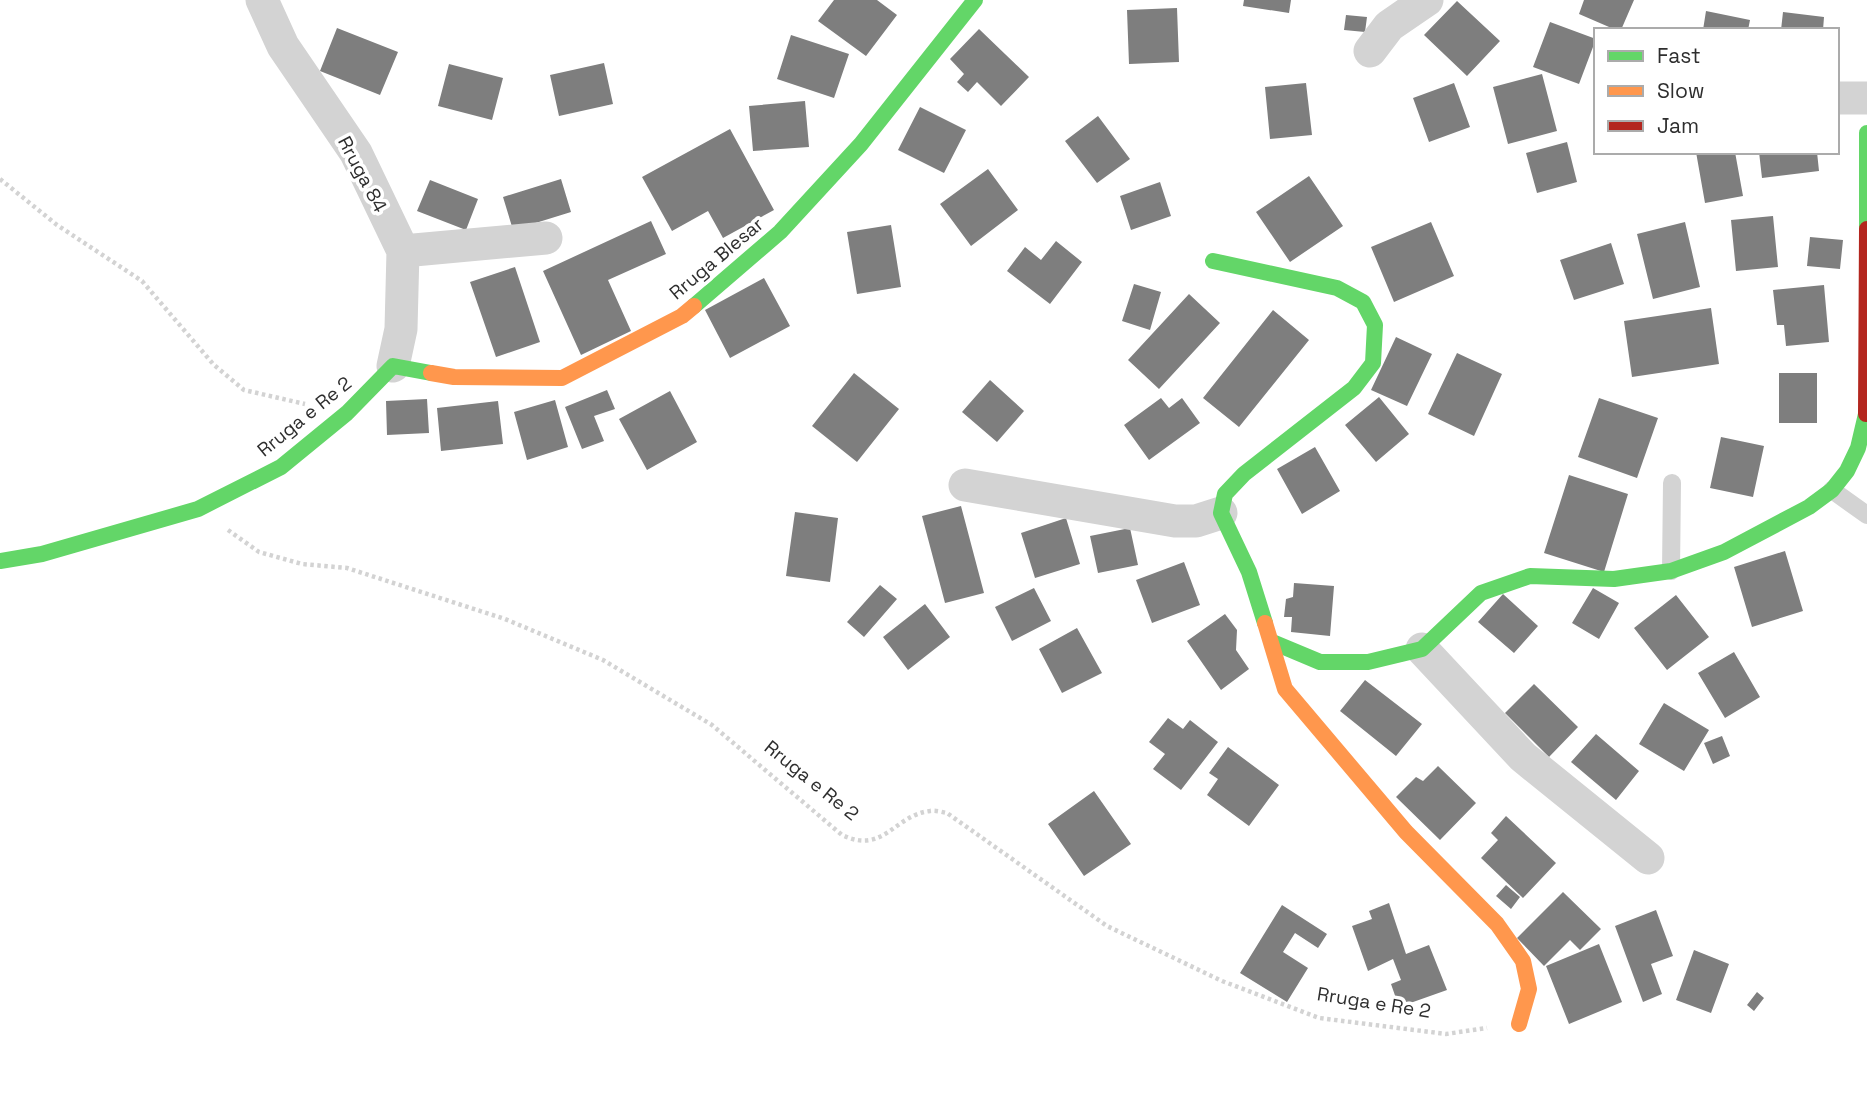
<svg xmlns="http://www.w3.org/2000/svg" width="1867" height="1114" font-family="'Space Grotesk',sans-serif">
	<rect width="100%" height="100%" fill="#fff"/>
	<path fill="#7e7e7e" d="M834,0H877L897,15L866,56L818,21Z
		M1244,0H1291L1289,13L1243,6Z
		M1584,0H1634L1621,30H1616L1579,14Z
		M1457,1L1500,41L1467,76L1424,35Z
		M1177,8L1179,62L1129,64L1127,10Z
		M1706,11L1750,20L1748,30H1703Z
		M1783,12L1824,17L1823,30H1781Z
		M1346,15L1367,17L1365,32L1344,30Z
		M1550,22L1596,39L1579,84L1533,67Z
		M337,28L398,52L380,95L320,71Z
		M979,29L1029,77L1001,106L977,82L968,92L957,82L964,74L950,59Z
		M791,35L849,54L834,98L777,79Z
		M604,63L613,104L559,116L550,75Z
		M449,64L503,78L492,120L438,106Z
		M1542,74L1557,131L1508,144L1493,87Z
		M1306,83L1312,135L1270,139L1265,87Z
		M1454,83L1470,127L1429,142L1413,98Z
		M805,101L809,147L753,151L749,106Z
		M920,107L966,130L944,173L898,150Z
		M1098,116L1130,159L1097,183L1065,141Z
		M730,129L774,210L723,238L708,211L672,231L642,177Z
		M1567,142L1577,182L1537,193L1526,153Z
		M1696,152H1735L1743,196L1705,203Z
		M1759,152H1817L1819,171L1762,178Z
		M988,169L1018,210L971,246L940,204Z
		M1309,176L1343,226L1290,262L1256,212Z
		M561,179L571,212L513,230L503,197Z
		M430,180L478,199L466,230L417,211Z
		M1160,182L1171,216L1131,230L1120,196Z
		M1773,216L1778,267L1736,271L1731,220Z
		M651,221L666,254L608,280L631,331L581,355L543,271Z
		M1431,222L1454,276L1394,302L1371,247Z
		M1685,222L1700,287L1653,299L1637,234Z
		M891,225L901,287L857,294L847,232Z
		M1810,237L1843,240L1840,269L1807,266Z
		M1056,241L1082,262L1050,304L1007,271L1025,247L1041,260Z
		M1611,243L1624,284L1574,300L1560,260Z
		M515,267L540,342L496,357L470,282Z
		M764,278L790,326L730,358L705,310Z
		M1134,284L1161,292L1150,330L1122,321Z
		M1824,285L1829,342L1786,346L1784,325H1777L1773,290Z
		M1189,294L1220,323L1159,389L1128,360Z
		M1711,308L1719,364L1632,377L1624,321Z
		M1273,310L1309,340L1239,427L1203,398Z
		M1396,337L1432,354L1407,406L1371,390Z
		M1457,353L1502,374L1474,436L1428,414Z
		M854,373L899,409L857,462L812,426Z
		M1779,373H1817V423H1779Z
		M990,380L1024,411L997,442L962,412Z
		M607,390L615,409L594,416L604,441L582,449L565,407Z
		M670,391L697,442L647,470L619,419Z
		M1379,397L1409,434L1376,462L1345,425Z
		M1161,398L1169,408L1182,398L1200,423L1149,460L1124,425Z
		M1599,398L1658,418L1637,478L1578,457Z
		M427,399L429,433L387,435L386,401Z
		M555,400L568,447L527,460L514,412Z
		M498,401L503,444L441,451L437,408Z
		M1721,437L1764,446L1753,497L1710,488Z
		M1315,447L1340,491L1302,514L1277,469Z
		M1569,475L1628,494L1604,572L1544,553Z
		M961,506L984,593L945,603L922,516Z
		M795,512L838,518L830,582L786,576Z
		M1066,518L1080,564L1035,578L1021,533Z
		M1130,528L1138,565L1098,573L1090,536Z
		M1785,551L1803,611L1752,627L1734,567Z
		M1184,562L1200,605L1152,623L1136,580Z
		M1294,583L1334,586L1330,636L1291,632L1292,617H1284L1286,599L1293,597Z
		M880,585L897,599L864,637L847,622Z
		M1034,588L1051,621L1012,641L995,607Z
		M1593,588L1619,603L1599,639L1572,623Z
		M1503,594L1538,626L1514,653L1478,622Z
		M1676,595L1709,637L1667,670L1634,628Z
		M925,604L950,637L908,670L883,637Z
		M1225,614L1237,630L1236,650L1249,669L1221,690L1187,641Z
		M1077,628L1102,673L1062,693L1039,649Z
		M1734,652L1760,697L1725,718L1698,673Z
		M1365,680L1422,724L1396,756L1340,711Z
		M1534,684L1578,727L1549,757L1505,713Z
		M1664,703L1709,730L1684,771L1639,744Z
		M1168,718L1183,729L1190,720L1218,742L1181,790L1153,769L1165,754L1149,742Z
		M1596,734L1639,771L1616,800L1571,762Z
		M1722,736L1730,756L1713,764L1704,743Z
		M1228,747L1279,785L1249,826L1207,795L1218,779L1209,773Z
		M1438,766L1476,803L1440,840L1396,797L1416,777L1423,781Z
		M1094,791L1131,844L1084,876L1048,824Z
		M1506,816L1556,863L1523,898L1481,858L1498,840L1491,833Z
		M1506,885L1520,897L1511,909L1496,896Z
		M1563,892L1601,929L1580,950L1570,940L1544,966L1517,938Z
		M1389,903L1406,954L1429,945L1447,990L1399,1007L1391,984L1401,980L1393,959L1368,971L1352,926L1372,919L1369,911Z
		M1282,905L1327,934L1318,948L1295,933L1283,952L1308,968L1287,1002L1240,973Z
		M1656,910L1673,956L1651,964L1662,994L1643,1002L1615,926Z
		M1599,944L1622,1002L1569,1024L1546,966Z
		M1694,950L1729,964L1711,1013L1676,1000Z
		M1757,992L1764,998L1754,1011L1747,1005Z"/>
	<g fill="none" stroke-linecap="round" stroke-linejoin="round">
		<path stroke="#d3d3d3" stroke-width="4.5" stroke-dasharray="3.5 3.5" stroke-linecap="butt" d="M0,179L57,225L142,281L214,365L244,390L305,404
			M228,530L259,552L302,564L347,568L505,619L603,660L712,725L842,835C884,855 894,815 930,811C935,810 942,812 947,813L1107,926L1222,981L1319,1018L1446,1034L1487,1028"/>
		<path stroke="#d3d3d3" stroke-width="18" d="M1832,490L1867,515
			M1671,571L1672,483"/>
		<path stroke="#d3d3d3" stroke-width="33" d="M262,0L283,46L356,153L403,251L401,329L393,366
			M1370,51L1389,26L1427,0
			M1837,98H1867
			M403,251L546,238
			M965,485L1175,521H1196L1221,513
			M1422,649L1523,757L1648,858"/>
		<path stroke="#63d668" stroke-width="16" d="M1867,229V133
			M1213,261L1337,288L1363,302L1375,325L1373,363L1354,388L1244,474L1225,494L1221,513L1249,572L1265,623
			M694,306L780,232L861,144L975,0
			M0,561L42,554L198,509L281,467L347,413L393,366L431,373
			M1272,642L1320,662H1368L1422,649L1481,593L1530,576L1614,579L1671,571L1724,552L1809,507L1832,490L1847,471L1858,448L1866,414"/>
		<path stroke="#ff974d" stroke-width="16" d="M431,373L454,377L562,378L682,316L694,306
			M1265,623L1285,689L1406,832L1497,924L1523,961L1529,989L1519,1024"/>
		<path stroke="#b3261e" stroke-width="16" d="M1866,414L1867,229"/>
	</g>
	<g text-anchor="middle" stroke-width="7" stroke-linejoin="round" paint-order="stroke">
		<g font-size="19" fill="#2e2e2e" stroke="#fff">
			<text transform="translate(363 174) rotate(62)" y="7">Rruga 84</text>
			<text transform="translate(716 258) rotate(-40)" y="7">Rruga Blesar</text>
			<text transform="translate(304 416) rotate(-39)" y="7">Rruga e Re 2</text>
			<text transform="translate(812 780) rotate(39)" y="7">Rruga e Re 2</text>
			<text transform="translate(1374 1002) rotate(9)" y="7">Rruga e Re 2</text>
		</g>
	</g>
	<rect x="1594" y="28" width="245" height="126" fill="#ffffff" stroke="#ababab" stroke-width="2"/>
	<rect x="1608" y="51" width="35" height="10" fill="#63d668" stroke="#ababab" stroke-width="2"/>
	<text x="1657" y="63" font-size="21" fill="#2e2e2e">Fast</text>
	<rect x="1608" y="86" width="35" height="10" fill="#ff974d" stroke="#ababab" stroke-width="2"/>
	<text x="1657" y="98" font-size="21" fill="#2e2e2e">Slow</text>
	<rect x="1608" y="121" width="35" height="10" fill="#b3261e" stroke="#ababab" stroke-width="2"/>
	<text x="1657" y="133" font-size="21" fill="#2e2e2e">Jam</text>
</svg>
